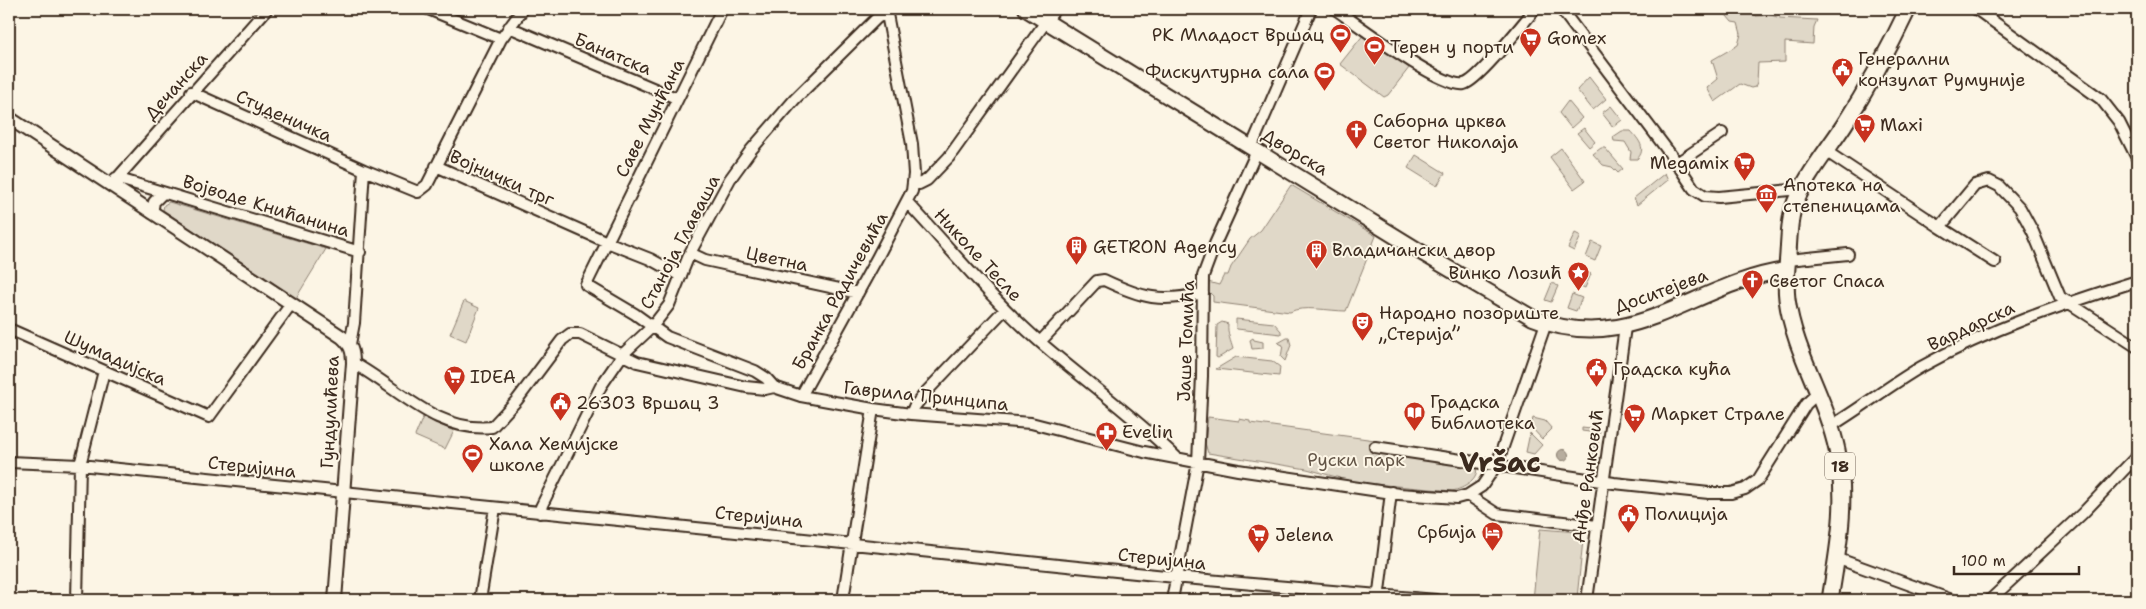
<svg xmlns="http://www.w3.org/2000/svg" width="2146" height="609" font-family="'Shantell Sans',sans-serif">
	<rect width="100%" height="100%" fill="#fcf5e5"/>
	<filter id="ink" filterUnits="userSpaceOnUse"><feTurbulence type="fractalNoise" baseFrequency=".02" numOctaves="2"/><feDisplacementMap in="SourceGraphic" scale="10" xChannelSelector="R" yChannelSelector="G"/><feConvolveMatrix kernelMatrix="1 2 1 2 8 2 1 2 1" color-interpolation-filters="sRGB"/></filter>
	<g filter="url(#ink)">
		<path fill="#e0d8c8" stroke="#8e8173" d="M1724,9L1753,10L1756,16L1771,15L1780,18L1817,20L1814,27L1813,44L1785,42V62L1758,63L1757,82L1755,87L1751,88L1740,84L1715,102L1707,88L1718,79L1712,60L1738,45L1741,34L1738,23L1732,22L1727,16Z
			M1364,34L1409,68L1388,95L1384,97L1340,64Z
			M1589,77L1606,99L1593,110L1577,90Z
			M1568,101L1582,118L1571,128L1559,113Z
			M1611,106L1622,120L1613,127L1602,113Z
			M1584,128L1595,142L1589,147L1577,133Z
			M1622,131H1631C1639,140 1647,149 1637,159H1630L1631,152L1625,142L1614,141L1613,137Z
			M1561,148L1585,181L1574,189L1550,157Z
			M1601,148H1605L1623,169L1618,173L1612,167L1603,165L1593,154Z
			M1416,155L1445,173L1437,186L1408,168Z
			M1665,173L1668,180L1637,205L1634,198Z
			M1291,185L1376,236L1346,311C1330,311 1302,305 1290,312L1213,302V296L1207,290L1208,282L1219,285L1224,275H1228L1231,267L1250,239L1261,230Z
			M169,202L326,249L296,298L163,210L164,205Z
			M1575,233L1581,236L1574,251L1568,248Z
			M1592,242L1601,246L1595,261L1586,257Z
			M1582,270L1591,274L1585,288L1576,284Z
			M1552,283L1558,286L1551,302L1545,300Z
			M1572,294L1582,298L1576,311L1567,308Z
			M464,301L479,308L466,341L450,334Z
			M1236,319L1274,323L1281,331V334L1237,329L1236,327Z
			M1222,322L1228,324C1227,333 1231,342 1233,349L1218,358L1216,357L1217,325Z
			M1253,338L1254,340L1263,342V348L1252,349L1250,340Z
			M1287,338H1289L1291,345L1285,361L1281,357L1283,345L1278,343Z
			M1236,357L1272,361L1280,367L1279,376L1216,369Z
			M423,417L454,431L445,449L415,436Z
			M1208,417L1239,421V419L1250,421V423L1375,440V447L1475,466C1482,479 1463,489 1452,491L1340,481V478L1307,469L1208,453L1205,443Z
			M1533,418L1545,421L1552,429L1542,439L1531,427Z
			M1582,428L1600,430L1595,463H1592L1597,433L1582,431Z
			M1530,433L1542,445L1534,454L1526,452Z
			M1540,529L1578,532L1583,540L1577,598L1575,600H1533Z"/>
		<path fill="#b7ad9e" stroke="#85796b" d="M1557.5 455a5.5 5.5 0 1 1 11 0a5.5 5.5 0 1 1-11 0Z"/>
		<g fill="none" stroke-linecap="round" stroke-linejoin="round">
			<defs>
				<path id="minor" d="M428,9L501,39
					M722,9L586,285L635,314L667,337L755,371L766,378L774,387
					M1335,9C1357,24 1441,88 1464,84C1478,81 1524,22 1535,9
					M1561,9L1674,159L1694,189L1705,196L1719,197L1801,189
					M1976,9L2101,99L2119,122L2137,158
					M509,27L676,98
					M191,92L364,170L418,192L427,185L501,39L523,9
					M1251,148L1311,9
					M1827,152L1940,227L1975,185L1989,181L1999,186L2020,208L2033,232L2060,297L2137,347
					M1677,163L1722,133
					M436,166L607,242L650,259L681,276
					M116,178L360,252
					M113,183L267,9
					M913,184H919L927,180L949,157L1055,9
					M907,202C951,249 992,300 1040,342C1085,381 1134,416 1176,457
					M152,213L154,202L163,193
					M1940,227L1995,262
					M690,253L705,260L858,293
					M1788,260L1848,254
					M9,329L209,417L291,304
					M1040,342L1097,281L1104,280C1142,298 1161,303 1203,293
					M350,344L354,323L364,170
					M353,363C399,388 436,433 492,427L517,400L562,340L570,334H580L637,362L746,387L765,389L774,387L801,396L873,409L911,414L1031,423L1144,452L1238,470L1399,494L1457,498L1468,495L1482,486L1497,464L1546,323
					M801,396L877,258L912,191L914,174L912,144L886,9
					M911,414L914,407L927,391L1005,309
					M1831,426C1861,408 1890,385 1921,367C1989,329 2063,304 2137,281
					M1375,447L1614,483L1709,493H1731L1745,489L1758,480L1806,404L1818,393
					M9,462L80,465L1185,578L1436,600
					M1468,495L1497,514L1597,526
					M540,513L541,507L601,386L623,354L652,327L669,305L690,253L730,179L751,150L795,99L877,18L886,13
					M1836,558L1952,600
					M77,600L80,465L104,371
					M480,600L495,508
					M843,600L873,409
					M1172,600L1198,462L1202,376L1203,276L1215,244L1257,151
					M1378,600L1391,492
					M1587,600L1625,327
					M1990,600L2083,513L2137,456"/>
				<path id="tertiary" d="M9,118L342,337C351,345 353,351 353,363L335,600"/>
				<path id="secondary" d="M1026,9L1424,254L1533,318C1631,358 1694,283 1786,270"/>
				<path id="primary" d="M1830,600C1838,548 1848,503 1837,450C1826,398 1794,352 1787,299C1785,284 1787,269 1788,254C1789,239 1789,223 1793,209C1800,184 1829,148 1844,125C1868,88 1889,49 1908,9"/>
			</defs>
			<use href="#minor" stroke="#3b2a1e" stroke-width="14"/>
			<use href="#tertiary" stroke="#3b2a1e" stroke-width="16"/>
			<use href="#secondary" stroke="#3b2a1e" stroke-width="18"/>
			<use href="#primary" stroke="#3b2a1e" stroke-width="19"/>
			<use href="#minor" stroke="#fcf5e5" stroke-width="10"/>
			<use href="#tertiary" stroke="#fcf5e5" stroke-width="12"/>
			<use href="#secondary" stroke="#fcf5e5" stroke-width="14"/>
			<use href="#primary" stroke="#fcf5e5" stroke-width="15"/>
		</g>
	</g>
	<defs>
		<symbol id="stadium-pin" viewBox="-11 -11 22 30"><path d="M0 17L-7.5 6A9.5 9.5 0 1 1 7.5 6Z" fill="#c8321e" stroke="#fcf5e5"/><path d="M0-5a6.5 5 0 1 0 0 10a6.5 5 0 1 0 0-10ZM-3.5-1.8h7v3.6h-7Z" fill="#fff"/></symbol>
		<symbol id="supermarket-pin" viewBox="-11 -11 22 30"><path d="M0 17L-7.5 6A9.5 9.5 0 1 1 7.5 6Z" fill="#c8321e" stroke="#fcf5e5"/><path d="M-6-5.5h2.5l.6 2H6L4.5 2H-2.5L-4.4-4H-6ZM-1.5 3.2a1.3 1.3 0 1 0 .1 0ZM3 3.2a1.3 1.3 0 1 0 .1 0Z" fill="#fff"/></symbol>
		<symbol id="civic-pin" viewBox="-11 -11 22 30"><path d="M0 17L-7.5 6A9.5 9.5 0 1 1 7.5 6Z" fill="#c8321e" stroke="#fcf5e5"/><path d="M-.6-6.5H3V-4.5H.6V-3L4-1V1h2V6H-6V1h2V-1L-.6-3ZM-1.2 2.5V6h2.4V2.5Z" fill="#fff"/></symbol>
		<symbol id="church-pin" viewBox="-11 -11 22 30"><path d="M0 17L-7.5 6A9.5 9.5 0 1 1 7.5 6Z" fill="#c8321e" stroke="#fcf5e5"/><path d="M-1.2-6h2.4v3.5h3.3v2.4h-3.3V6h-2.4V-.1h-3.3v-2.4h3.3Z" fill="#fff"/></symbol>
		<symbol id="museum-pin" viewBox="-11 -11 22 30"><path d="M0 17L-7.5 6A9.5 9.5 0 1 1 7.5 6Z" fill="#c8321e" stroke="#fcf5e5"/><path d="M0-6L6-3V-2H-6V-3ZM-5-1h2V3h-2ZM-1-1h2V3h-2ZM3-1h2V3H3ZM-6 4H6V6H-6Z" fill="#fff"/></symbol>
		<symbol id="building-pin" viewBox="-11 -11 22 30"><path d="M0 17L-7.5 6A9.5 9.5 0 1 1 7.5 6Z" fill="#c8321e" stroke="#fcf5e5"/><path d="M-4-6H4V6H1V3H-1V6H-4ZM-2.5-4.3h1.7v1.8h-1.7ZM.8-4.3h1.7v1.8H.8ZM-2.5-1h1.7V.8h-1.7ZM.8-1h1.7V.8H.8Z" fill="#fff"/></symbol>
		<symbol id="sight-pin" viewBox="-11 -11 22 30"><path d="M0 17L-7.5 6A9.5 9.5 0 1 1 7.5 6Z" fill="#c8321e" stroke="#fcf5e5"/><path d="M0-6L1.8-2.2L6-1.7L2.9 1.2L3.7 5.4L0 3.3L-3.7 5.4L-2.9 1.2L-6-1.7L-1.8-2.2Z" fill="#fff"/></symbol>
		<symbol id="theatre-pin" viewBox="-11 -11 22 30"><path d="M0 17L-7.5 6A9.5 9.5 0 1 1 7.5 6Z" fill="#c8321e" stroke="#fcf5e5"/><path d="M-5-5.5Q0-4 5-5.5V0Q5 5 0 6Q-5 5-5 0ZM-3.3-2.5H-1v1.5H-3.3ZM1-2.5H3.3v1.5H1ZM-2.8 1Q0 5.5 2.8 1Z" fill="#fff"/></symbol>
		<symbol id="library-pin" viewBox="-11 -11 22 30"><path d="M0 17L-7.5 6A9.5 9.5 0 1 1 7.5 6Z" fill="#c8321e" stroke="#fcf5e5"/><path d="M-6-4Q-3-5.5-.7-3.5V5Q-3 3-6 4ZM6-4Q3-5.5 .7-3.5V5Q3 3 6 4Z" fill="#fff"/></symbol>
		<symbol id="pharmacy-pin" viewBox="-11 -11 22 30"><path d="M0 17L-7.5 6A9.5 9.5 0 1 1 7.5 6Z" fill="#c8321e" stroke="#fcf5e5"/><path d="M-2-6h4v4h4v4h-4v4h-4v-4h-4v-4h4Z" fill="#fff"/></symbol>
		<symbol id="hotel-pin" viewBox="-11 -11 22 30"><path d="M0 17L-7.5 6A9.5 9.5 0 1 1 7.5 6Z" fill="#c8321e" stroke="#fcf5e5"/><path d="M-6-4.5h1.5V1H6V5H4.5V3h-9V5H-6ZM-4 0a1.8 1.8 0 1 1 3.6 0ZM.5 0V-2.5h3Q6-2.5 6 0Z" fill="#fff"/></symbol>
	</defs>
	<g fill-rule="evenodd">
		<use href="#stadium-pin" x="1328" y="22" width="25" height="34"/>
		<use href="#supermarket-pin" x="1518" y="26" width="25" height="34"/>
		<use href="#stadium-pin" x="1362" y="34" width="25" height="34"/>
		<use href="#civic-pin" x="1830" y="56" width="25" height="34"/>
		<use href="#stadium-pin" x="1312" y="60" width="25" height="34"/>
		<use href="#supermarket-pin" x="1852" y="112" width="25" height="34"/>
		<use href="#church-pin" x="1344" y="118" width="25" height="34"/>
		<use href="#supermarket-pin" x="1732" y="150" width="25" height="34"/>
		<use href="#museum-pin" x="1754" y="182" width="25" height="34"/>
		<use href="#building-pin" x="1064" y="234" width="25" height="34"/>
		<use href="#building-pin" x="1304" y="238" width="25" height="34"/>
		<use href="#sight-pin" x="1566" y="260" width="25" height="34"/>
		<use href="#church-pin" x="1740" y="268" width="25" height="34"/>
		<use href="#theatre-pin" x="1350" y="310" width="25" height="34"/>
		<use href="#civic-pin" x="1584" y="356" width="25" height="34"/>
		<use href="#supermarket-pin" x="442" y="364" width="25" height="34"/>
		<use href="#civic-pin" x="548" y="390" width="25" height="34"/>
		<use href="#library-pin" x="1402" y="400" width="25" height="34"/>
		<use href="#supermarket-pin" x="1622" y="402" width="25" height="34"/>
		<use href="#pharmacy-pin" x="1094" y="420" width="25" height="34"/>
		<use href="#stadium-pin" x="460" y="442" width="25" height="34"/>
		<use href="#civic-pin" x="1616" y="502" width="25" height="34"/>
		<use href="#hotel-pin" x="1480" y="520" width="25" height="34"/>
		<use href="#supermarket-pin" x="1246" y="522" width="25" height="34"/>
	</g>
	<g text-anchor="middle" stroke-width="4" stroke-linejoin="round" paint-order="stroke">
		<rect fill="#fcf5e5" stroke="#75675a" stroke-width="1" x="1825" y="452.5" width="30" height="27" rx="4"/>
		<g font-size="16" font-weight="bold" fill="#3b2a1e">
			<text x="1840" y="472">18</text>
		</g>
		<g font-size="18" fill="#3b2a1e" stroke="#fcf5e5" text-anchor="start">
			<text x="1324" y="41" text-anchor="end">РК Младост Вршац</text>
			<text x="1547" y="44">Gomex</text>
			<text x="1390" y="53">Терен у порти</text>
			<text x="1858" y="65">Генерални<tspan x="1858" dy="21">конзулат Румуније</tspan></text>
			<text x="1309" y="78" text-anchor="end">Фискултурна сала</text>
			<text x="1373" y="127">Саборна црква<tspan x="1373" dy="21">Светог Николаја</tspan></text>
			<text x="1880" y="131">Maxi</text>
			<text x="1729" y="169" text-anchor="end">Megamix</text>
			<text x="1783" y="191">Апотека на<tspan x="1783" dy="21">степеницама</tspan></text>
			<text x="1093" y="253">GETRON Agency</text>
			<text x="1332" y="256">Владичански двор</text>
			<text x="1562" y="279" text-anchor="end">Винко Лозић</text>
			<text x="1769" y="287">Светог Спаса</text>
			<text x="1379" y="319">Народно позориште<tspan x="1379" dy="21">„Стерија”</tspan></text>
			<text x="1613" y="375">Градска кућа</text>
			<text x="470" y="383">IDEA</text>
			<text x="1430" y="408">Градска<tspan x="1430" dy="21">Библиотека</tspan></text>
			<text x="576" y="409">26303 Вршац 3</text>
			<text x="1651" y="420">Маркет Страле</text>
			<text x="1122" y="438">Evelin</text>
			<text x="489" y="450">Хала Хемијске<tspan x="489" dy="21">школе</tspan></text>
			<text x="1645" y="520">Полицијa</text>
			<text x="1476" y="538" text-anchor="end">Србија</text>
			<text x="1275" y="541">Jelena</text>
		</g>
		<g font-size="18" fill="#3b2a1e" stroke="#fcf5e5">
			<text transform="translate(613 54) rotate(23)" y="6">Банатска</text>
			<text transform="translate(176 86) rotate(-48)" y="6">Дечанска</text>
			<text transform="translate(284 116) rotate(24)" y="6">Студеничка</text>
			<text transform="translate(650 118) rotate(-63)" y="6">Саве Мунћана</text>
			<text transform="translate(1295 152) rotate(31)" y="6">Дворска</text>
			<text transform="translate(502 178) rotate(24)" y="6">Војнички трг</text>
			<text transform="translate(266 206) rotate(17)" y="6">Војводе Книћанина</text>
			<text transform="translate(680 242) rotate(-62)" y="6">Станоја Главаша</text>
			<text transform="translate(978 255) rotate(47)" y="6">Николе Тесле</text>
			<text transform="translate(777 259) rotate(12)" y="6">Цветна</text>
			<text transform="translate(840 291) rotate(-61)" y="6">Бранка Радичевића</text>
			<text transform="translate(1661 291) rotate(-20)" y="6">Доситејева</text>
			<text transform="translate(1971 326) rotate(-25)" y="6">Вардарска</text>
			<text transform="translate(1186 341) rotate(-88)" y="6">Јаше Томића</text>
			<text transform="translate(115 358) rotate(24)" y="6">Шумадијска</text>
			<text transform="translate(926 396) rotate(6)" y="6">Гаврила Принципа</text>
			<text transform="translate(330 412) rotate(-87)" y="6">Гундулићева</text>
			<text transform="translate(252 467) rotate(6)" y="6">Стеријина</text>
			<text transform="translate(1588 476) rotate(-82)" y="6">Анђе Ранковић</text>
			<text transform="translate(759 517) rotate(6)" y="6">Стеријина</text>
			<text transform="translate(1162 559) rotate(6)" y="6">Стеријина</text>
		</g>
		<g font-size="18" fill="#645648" stroke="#fcf5e5">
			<text x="1356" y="466">Руски парк</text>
		</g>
		<g font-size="28" font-weight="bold" fill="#3b2a1e" stroke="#fcf5e5">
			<text x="1500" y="472">Vršac</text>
		</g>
	</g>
	<rect width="2146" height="609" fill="none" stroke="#fcf5e5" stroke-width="30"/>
	<rect x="15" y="15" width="2116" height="579" fill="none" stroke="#3b2a1e" stroke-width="2" filter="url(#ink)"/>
	<path d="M1954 566v8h125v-8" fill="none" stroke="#3b2a1e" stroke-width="2.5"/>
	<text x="1961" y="566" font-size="15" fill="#3b2a1e" stroke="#fcf5e5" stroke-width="4" paint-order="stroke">100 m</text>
</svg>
